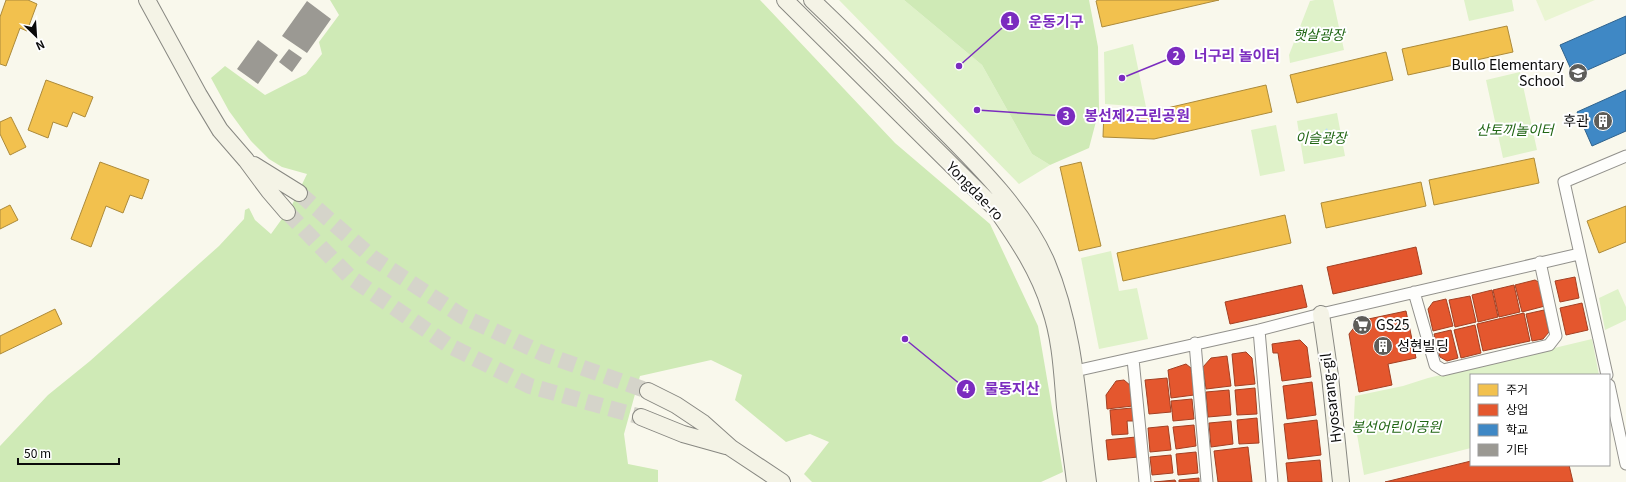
<svg xmlns="http://www.w3.org/2000/svg" width="1626" height="482" font-family="Georgia,'Noto Sans KR',serif">
	<rect width="100%" height="100%" fill="#f9f8ec"/>
	<path fill="#dff2c9" d="M839,0H904L982,65L1032,154L1050,165L1019,184Z
		M1315,0H1333L1344,50L1290,63L1289,55L1310,1Z
		M1464,0H1512L1514,11L1469,21Z
		M1133,44L1146,107L1105,104L1104,52Z
		M1520,72L1537,150L1503,158L1486,80Z
		M1337,113L1345,156L1304,164L1297,121Z
		M1276,125L1285,171L1260,176L1251,130Z
		M1111,251L1119,291L1137,288L1148,339L1099,349L1081,258Z
		M1618,289L1626,307V320L1605,330L1599,298Z
		M1592,339L1599,375H1471V448L1364,475L1354,417L1355,396L1403,386L1428,378Z"/>
	<path fill="#cfeab6" d="M330,0H760L895,143L990,224L1038,326L1063,472L1041,482H812L804,474L829,442L810,434L786,442L735,400L742,375L711,360L640,376L624,434L628,464L658,470V482H0V446L48,395L90,361L219,246L244,219L245,210L249,208L255,220L271,234L292,205L307,174L282,167L269,159L251,141L229,111L211,78L225,66L265,95L306,74L322,54L319,42L339,15Z
		M904,0H1089L1098,47L1099,110L1089,148L1050,165L1032,154L982,65Z"/>
	<path fill="#eaf5d3" d="M1536,0H1595L1545,21Z"/>
	<path fill="#bee1f7" d="M1327,128L1328,131L1325,134L1330,138L1335,139V140L1332,144H1330L1328,138L1324,135L1321,138L1318,137Z"/>
	<path fill="#f2c14e" stroke="#ac8a3a" d="M6,0H28L37,4L27,31L20,28L6,66L0,64V17Z
		M1098,0H1219L1102,27L1096,1Z
		M1507,26L1513,52L1408,75L1402,49Z
		M1386,52L1393,80L1297,103L1290,75Z
		M46,80L93,97L85,117L73,112L67,127L53,122L48,138L28,130Z
		M1266,85L1272,112L1154,139L1103,137L1104,110L1150,112Z
		M11,117L26,147L10,155L0,134V122Z
		M1534,158L1539,183L1434,205L1429,180Z
		M100,162L149,180L142,199L130,195L123,213L106,206L91,247L71,239Z
		M1081,162L1101,246L1079,251L1060,167Z
		M1421,182L1426,206L1326,228L1321,203Z
		M10,205L18,220L0,229V210Z
		M1626,206V242L1599,253L1587,221Z
		M1285,215L1291,243L1123,281L1117,253Z
		M55,309L62,324L0,354V336Z"/>
	<path fill="#e4572e" stroke="#a34023" d="M1416,247L1422,274L1333,294L1327,267Z
		M1575,277L1579,298L1560,302L1555,281Z
		M1535,280L1540,283L1545,306L1522,312L1515,285Z
		M1302,285L1307,307L1230,324L1225,302Z
		M1514,285L1520,312L1499,317L1493,290Z
		M1492,290L1498,317L1478,322L1472,295Z
		M1470,296L1476,322L1455,327L1449,300Z
		M1446,299L1453,326L1433,331L1428,309L1433,302Z
		M1582,303L1588,330L1566,335L1560,308Z
		M1544,310L1549,332L1543,339L1532,341L1526,314Z
		M1406,311L1416,358L1388,364L1392,385L1359,392L1349,334L1359,321Z
		M1524,313L1530,341L1483,351L1477,324Z
		M1475,325L1481,353L1461,358L1454,330Z
		M1451,330L1458,358L1447,361L1440,357L1434,334Z
		M1300,340L1307,347L1311,377L1282,381L1278,353H1273L1272,344Z
		M1246,352L1252,358L1255,384L1235,386L1232,354Z
		M1227,356L1231,386L1206,389L1203,367L1211,358Z
		M1186,364L1191,368L1194,395L1171,398L1168,370Z
		M1167,378L1171,412L1149,414L1145,380Z
		M1124,380L1131,386L1133,406L1107,409L1106,395L1116,381Z
		M1312,382L1316,415L1287,419L1283,386Z
		M1255,388L1257,414L1237,415L1235,390Z
		M1229,390L1231,415L1208,417L1206,392Z
		M1192,399L1194,419L1173,421L1171,401Z
		M1132,408L1133,421H1127L1128,434L1112,435L1110,410Z
		M1257,418L1259,443L1239,444L1237,420Z
		M1317,420L1321,455L1288,459L1284,424Z
		M1231,421L1233,444L1211,447L1209,423Z
		M1194,425L1196,446L1176,449L1173,427Z
		M1168,426L1171,450L1150,452L1148,428Z
		M1136,437L1138,457L1108,460L1106,440Z
		M1248,447L1252,482H1218L1214,451Z
		M1196,452L1198,473L1178,475L1176,454Z
		M1171,455L1173,473L1152,475L1150,457Z
		M1320,460L1322,482H1288L1286,463Z
		M1471,461V465H1569L1573,482H1385Z
		M1199,478V482H1179V480Z
		M1175,480L1176,482H1154Z"/>
	<path fill="#3f88c5" stroke="#2f628d" d="M1626,16V53L1574,76L1560,45Z
		M1626,90V131L1592,146L1577,112Z"/>
	<path fill="#9b9993" d="M307,1L331,19L307,53L282,36Z
		M258,40L278,55L258,84L237,69Z
		M289,49L302,58L292,72L279,62Z"/>
	<g fill="none" stroke-linecap="round" stroke-linejoin="round">
		<path stroke="#d5d4ca" stroke-width="16" stroke-dasharray="16 8" stroke-linecap="butt" d="M299,193L373,258L462,316L544,354L648,391
			M287,212L350,277L448,345L530,386L641,417"/>
		<defs>
			<path id="street" d="M1414,292L1435,365L1443,370L1549,345L1556,336L1540,262
				M1259,330L1272,482
				M1195,343L1207,482
				M1133,359L1145,482
				M1075,371L1259,330L1321,314L1579,254
				M1607,375L1564,182L1626,156
				M1609,385L1626,464"/>
			<path id="secondary" d="M147,0L199,95L220,130L246,160L269,191L287,212
				M785,0L996,209C1018,240 1039,272 1050,308C1061,340 1062,373 1065,407C1068,432 1072,457 1075,482
				M812,0C856,42 899,85 941,128C979,166 1026,213 1047,263C1076,332 1078,408 1088,482
				M254,165L299,193
				M1321,314L1330,376L1341,482
				M648,391L676,405L703,423L731,448L782,482
				M641,417L683,434L726,446"/>
		</defs>
		<use href="#street" stroke="#92918c" stroke-width="13"/>
		<use href="#secondary" stroke="#888882" stroke-width="18"/>
		<use href="#street" stroke="#fefefc" stroke-width="11"/>
		<use href="#secondary" stroke="#f4f3e6" stroke-width="16"/>
	</g>
	<defs>
		<symbol id="school-disc" viewBox="-11 -11 22 22"><circle r="9.5" fill="#5e5d59" stroke="#fff"/><path d="M0-5L7-2L0 1L-7-2ZM-4 1L0 2.5L4 1V4Q0 6-4 4Z" fill="#fff"/></symbol>
		<symbol id="building-disc" viewBox="-11 -11 22 22"><circle r="9.5" fill="#5e5d59" stroke="#fff"/><path d="M-4-6H4V6H1V3H-1V6H-4ZM-2.5-4.3h1.7v1.8h-1.7ZM.8-4.3h1.7v1.8H.8ZM-2.5-1h1.7V.8h-1.7ZM.8-1h1.7V.8H.8Z" fill="#fff"/></symbol>
		<symbol id="supermarket-disc" viewBox="-11 -11 22 22"><circle r="9.5" fill="#5e5d59" stroke="#fff"/><path d="M-6-5.5h2.5l.6 2H6L4.5 2H-2.5L-4.4-4H-6ZM-1.5 3.2a1.3 1.3 0 1 0 .1 0ZM3 3.2a1.3 1.3 0 1 0 .1 0Z" fill="#fff"/></symbol>
	</defs>
	<g fill-rule="evenodd">
		<use href="#school-disc" x="1567" y="62" width="22" height="22"/>
		<use href="#building-disc" x="1592" y="110" width="22" height="22"/>
		<use href="#supermarket-disc" x="1351" y="314" width="22" height="22"/>
		<use href="#building-disc" x="1372" y="335" width="22" height="22"/>
	</g>
	<g text-anchor="middle" stroke-width="4" stroke-linejoin="round" paint-order="stroke">
		<g font-size="14" font-style="italic" fill="#216615" stroke="#fff">
			<text x="1319" y="40">햇살광장</text>
			<text x="1515" y="135">산토끼놀이터</text>
			<text x="1321" y="143">이슬광장</text>
			<text x="1396" y="432">봉선어린이공원</text>
		</g>
		<g font-size="14" fill="#0a0a0a" stroke="#fff" text-anchor="end">
			<text x="1564" y="70">Bullo Elementary<tspan x="1564" dy="16">School</tspan></text>
			<text x="1589" y="126">후관</text>
			<text x="1376" y="330" text-anchor="start">GS25</text>
			<text x="1397" y="351" text-anchor="start">성현빌딩</text>
		</g>
		<g font-size="14" fill="#0a0a0a" stroke="#fff">
			<text transform="translate(975 191) rotate(46)" y="5">Yongdae-ro</text>
			<text transform="translate(1331 398) rotate(-97)" y="5">Hyosarang-gil</text>
		</g>
	</g>
	<path fill="none" stroke="#7b2cbf" stroke-width="1.5" d="M959 66L1010 21M1122 78L1176 56M977 110L1066 116M905 339L966 389"/>
	<g fill="#7b2cbf" stroke="#fff" stroke-width="1.5">
		<circle cx="959" cy="66" r="4"/>
		<circle cx="1122" cy="78" r="4"/>
		<circle cx="977" cy="110" r="4"/>
		<circle cx="905" cy="339" r="4"/>
		<circle cx="1010" cy="21" r="10"/>
		<circle cx="1176" cy="56" r="10"/>
		<circle cx="1066" cy="116" r="10"/>
		<circle cx="966" cy="389" r="10"/>
	</g>
	<g font-size="12" text-anchor="middle" font-weight="bold" fill="#fff">
		<text x="1010" y="25">1</text>
		<text x="1176" y="60">2</text>
		<text x="1066" y="120">3</text>
		<text x="966" y="393">4</text>
	</g>
	<g font-size="15" text-anchor="middle" font-weight="bold" fill="#7b2cbf" stroke="#fff" stroke-width="4" stroke-linejoin="round" paint-order="stroke">
		<text x="1056" y="27">운동기구</text>
		<text x="1237" y="61">너구리 놀이터</text>
		<text x="1137" y="121">봉선제2근린공원</text>
		<text x="1012" y="394">물동지산</text>
	</g>
	<rect x="1470" y="374" width="140" height="92" fill="#ffffff" stroke="#9d9d9d"/>
	<rect x="1478" y="384" width="20" height="12" fill="#f2c14e" stroke="#9d9d9d"/>
	<text x="1506" y="394" font-size="12" fill="#0a0a0a">주거</text>
	<rect x="1478" y="404" width="20" height="12" fill="#e4572e" stroke="#9d9d9d"/>
	<text x="1506" y="414" font-size="12" fill="#0a0a0a">상업</text>
	<rect x="1478" y="424" width="20" height="12" fill="#3f88c5" stroke="#9d9d9d"/>
	<text x="1506" y="434" font-size="12" fill="#0a0a0a">학교</text>
	<rect x="1478" y="444" width="20" height="12" fill="#9b9993" stroke="#9d9d9d"/>
	<text x="1506" y="454" font-size="12" fill="#0a0a0a">기타</text>
	<g transform="translate(36 36) rotate(155)" stroke="#ffffff" stroke-width="3" paint-order="stroke">
	<path d="M0-3L7 15L0 10L-7 15Z" fill="#0a0a0a"/>
	<text y="-6" font-size="11" font-weight="bold" text-anchor="middle" fill="#0a0a0a">N</text>
	</g>
	<path d="M18 458v6h101v-6" fill="none" stroke="#0a0a0a" stroke-width="2"/>
	<text x="24" y="458" font-size="12" fill="#0a0a0a" stroke="#ffffff" stroke-width="3" paint-order="stroke">50 m</text>
</svg>
